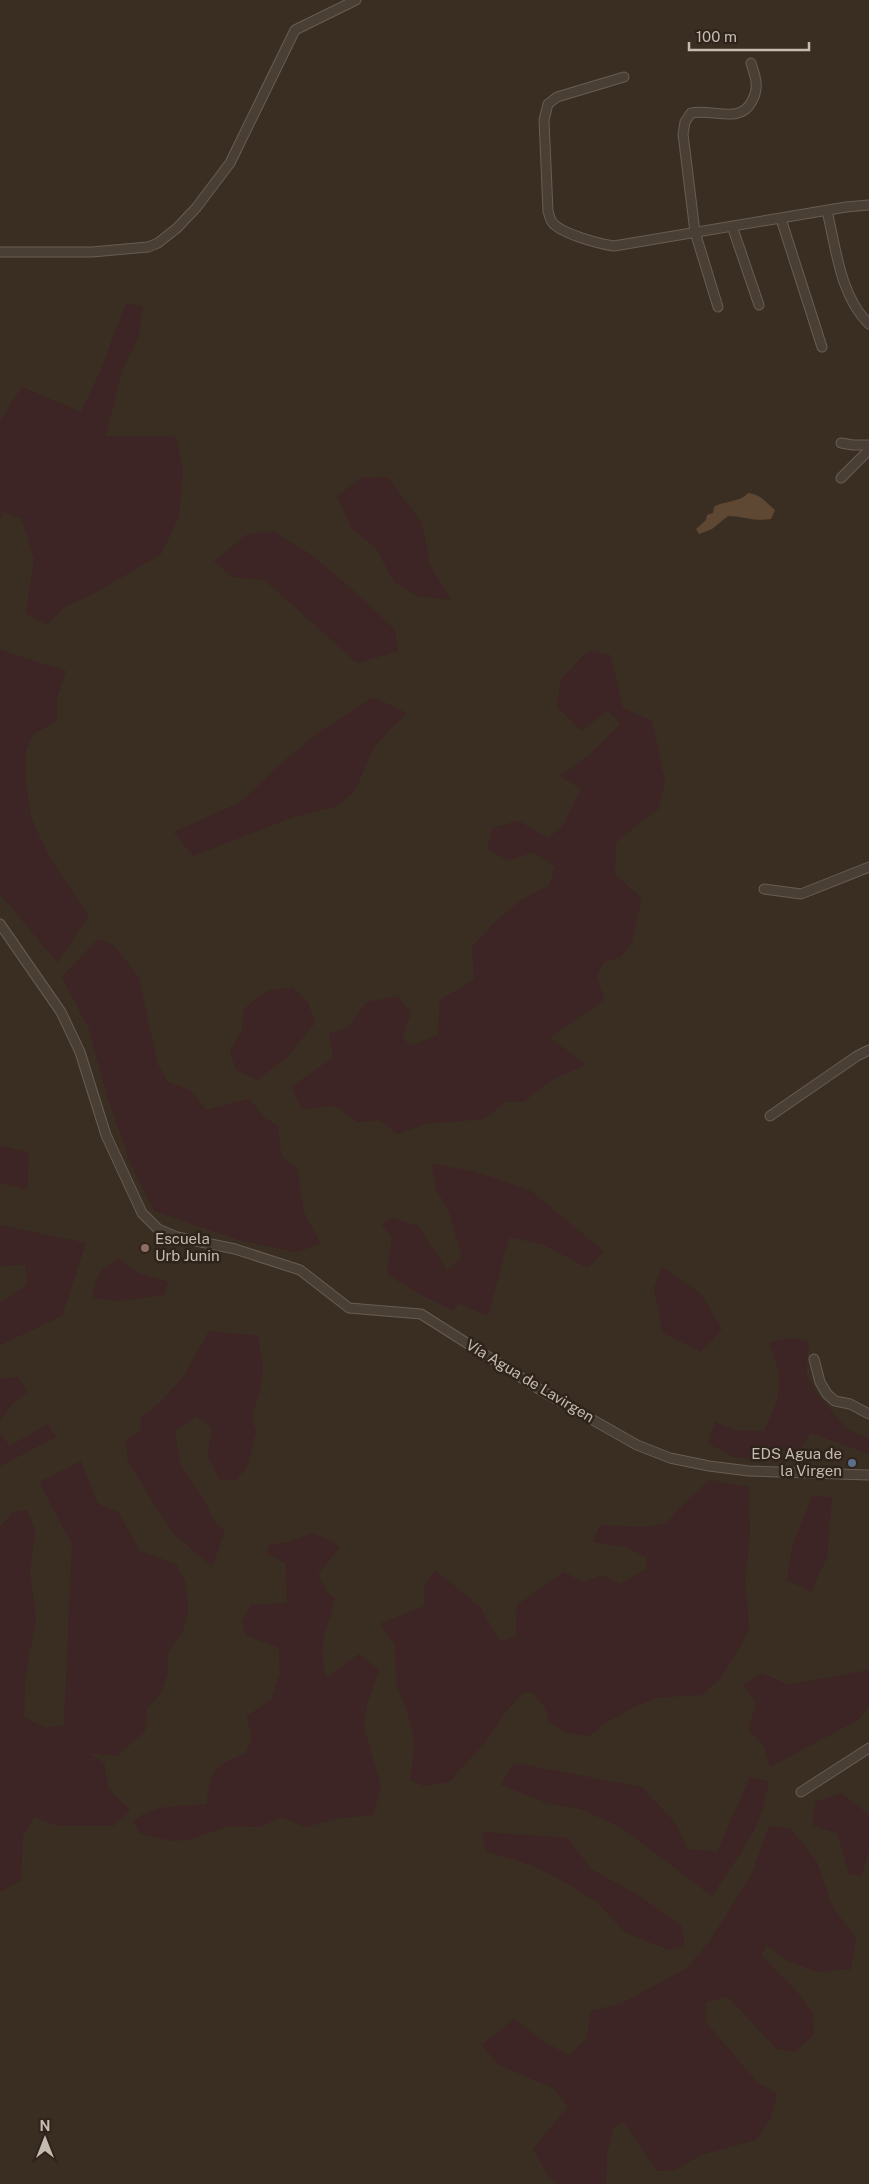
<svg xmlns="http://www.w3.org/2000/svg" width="869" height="2184" font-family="'Public Sans',sans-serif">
	<rect width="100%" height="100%" fill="#3a2d21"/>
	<path fill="#3d2425" d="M126,303L143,307L138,337L122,371L106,436L176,437L183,471L179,516L161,554L93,594L63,608L47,625L26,613L34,559L21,518L3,512L0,520V421L22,387L81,412L100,372Z
		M387,477L422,523L430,565L451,600L417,596L394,582L376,548L352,529L337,496L361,478Z
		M273,531L310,554L353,590L395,630L398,651L357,663L265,580L232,577L214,561L246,535Z
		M0,650L66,671L57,698V721L33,734L26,750V785L31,817L48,855L89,916L57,962L0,894Z
		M589,650L610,655L623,708L652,721L665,781L659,808L616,842L615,874L642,899L632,941L620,958L604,962L597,976L604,1000L550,1038L586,1064L550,1081L523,1102H505L484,1119L425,1124L397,1134L380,1120L358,1122L336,1106L302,1109L291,1087L333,1058L329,1033L347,1028L367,1002L397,996L411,1012L403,1038L410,1046L438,1035L440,1000L474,980L472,947C495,921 516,899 549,886L555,867L534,852L509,860L487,850L492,828L518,821L548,838L562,827L581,789L560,776L589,755L621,723L607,710L582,731L557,707L561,679Z
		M373,697L406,713L373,748L356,789L338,806L293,817L193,856L174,832L241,802L286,759L318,733Z
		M98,939L115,946L139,978L158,1065L168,1082L190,1090L206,1110L249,1099L266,1119L278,1126L281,1156L297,1168L304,1213L321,1244L296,1252L239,1240L154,1211L131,1164L107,1096L89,1029L62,977Z
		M293,987L308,1002L315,1023L286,1058L257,1080L236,1070L230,1052L242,1030L244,1009L267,991Z
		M0,1145L29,1153L27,1189L0,1183Z
		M432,1164L476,1172L530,1190L603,1251L588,1268L544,1245L509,1237L488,1316L458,1303L454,1311L421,1295L387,1274L392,1238L382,1225L392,1218L418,1226L447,1270L462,1258L448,1208L436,1190Z
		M0,1225L86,1243L62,1316L0,1345V1303L28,1284L25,1265L0,1266Z
		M119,1259L138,1273L168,1282L164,1295L119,1301L93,1298C95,1275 99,1269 119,1259Z
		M662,1267L701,1294L722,1329L701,1352L663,1333L654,1288Z
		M209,1331L258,1336L263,1366L260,1391L252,1415L256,1432L247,1467L236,1480L219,1479L208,1457L211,1428L197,1416L175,1432L180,1465L202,1497L216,1523L225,1531L212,1567L172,1532L128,1462L126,1441L140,1430L141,1417L158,1404L183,1378Z
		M791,1338L809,1342L806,1374L818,1395L847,1429L869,1439V1454L811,1433L798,1451L775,1450L761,1460L733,1457L722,1450L708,1444L715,1422L739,1431H764C783,1392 784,1383 769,1342Z
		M18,1377L27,1392L12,1404L0,1421V1379Z
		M48,1424L56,1437L0,1466V1434L10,1446Z
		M81,1461L98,1504L118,1512L140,1551L176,1564L185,1581L188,1610L183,1631L167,1655L168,1672L162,1691L147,1709L145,1731L117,1756L89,1753L104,1763L108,1788L130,1810L113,1826H59L34,1817L23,1836L21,1880L0,1892V1527L13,1512L27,1510L35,1530L30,1572L36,1618L25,1679L24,1717L45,1728L64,1725L72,1544L39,1482Z
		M710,1480L749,1487L750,1534L745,1578L749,1631L721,1678L702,1695L661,1697L638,1705L607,1722L589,1736L567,1733L549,1722L545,1707L533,1693H523L506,1711L487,1740L449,1782L425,1786L410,1780L415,1744L406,1708L396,1684L395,1644L380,1624L425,1606L424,1585L435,1570L479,1606L500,1641L516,1636L517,1605L564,1572L584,1583L601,1575L620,1584L646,1569V1557L627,1547L593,1542L600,1525L645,1527L666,1523L681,1507Z
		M813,1495L832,1498L827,1557L811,1592L787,1580L792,1547Z
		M312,1533L334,1542L339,1548L318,1574L326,1591L335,1599C328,1630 315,1645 327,1677L359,1654L379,1670L367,1704L364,1727L381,1787L373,1815L342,1818L304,1827L282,1817L259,1827L229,1826L191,1839L174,1841L141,1834L133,1822C152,1803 182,1807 207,1804C210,1769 215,1766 246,1753L252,1739L247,1716L271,1700L280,1673L279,1648L246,1635L242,1622L251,1605L287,1603L286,1564L267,1553L270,1545L293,1541Z
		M869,1670V1705L859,1719L770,1767L764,1747L749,1730L756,1703L743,1685L762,1673L788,1685Z
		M514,1763L642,1787L676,1824L687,1849L717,1852L750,1777L768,1781C766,1824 734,1861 712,1896L622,1828L581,1809L547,1803L501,1785Z
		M841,1793L869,1815V1850L861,1876L849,1874L837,1833L813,1826L815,1802Z
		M769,1826L791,1829L817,1862L832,1906L856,1939L851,1969L818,1972L786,1960L767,1945L761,1955L795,1989L813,2014L814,2034L795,2052L777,2049L728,1997L706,2002L705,2021L757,2082L777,2094L770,2119L756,2140L700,2155L676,2170L657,2171L623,2121L613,2129L607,2154L606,2184H557L547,2174L533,2149L568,2107L555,2089L499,2065L482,2045L514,2019L543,2041L569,2056L587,2038L591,2011L623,2003L687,1968L709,1942L751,1876Z
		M481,1832L567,1838L591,1869L636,1894L681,1925L685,1946L669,1950L626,1933L597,1902L561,1880L531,1865L486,1851Z"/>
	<path fill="#5f4833" d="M748,493C762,495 765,502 775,510L771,519C753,522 744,516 728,516L712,529L699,534L696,529L706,520L707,515L713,513L714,507C725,500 739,503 748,493Z"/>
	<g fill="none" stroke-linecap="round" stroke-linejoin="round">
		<defs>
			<path id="minor" d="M624,77L557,97L548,104L544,120L548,211C549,214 550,219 552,222C561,234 600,244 614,246L846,207L869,205
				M827,211C836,248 840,296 869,324
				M781,219L822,347
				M732,226L759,305
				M0,252H92L148,247L158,243L177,228L196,208L230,163L295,30L356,0
				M718,307L695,232L683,134L685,122L691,113C712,108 740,125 752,101C760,87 755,76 751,63
				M841,443L853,445H869
				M841,478L869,450
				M764,889L801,894L869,867
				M0,924L61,1012L80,1052L106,1135L142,1213L158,1229L177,1237L235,1249L300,1270L349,1308L421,1314L547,1394L637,1445L670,1458L709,1466L749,1471L869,1475
				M770,1116L857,1056L869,1050
				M814,1359L820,1382L827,1394L835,1401L850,1404L869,1414
				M801,1792L869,1748"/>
		</defs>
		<use href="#minor" stroke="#685d53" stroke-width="11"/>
		<use href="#minor" stroke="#4a3f35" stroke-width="9"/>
	</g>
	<circle fill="#8d6e63" stroke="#2f241b" stroke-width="2" cx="145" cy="1248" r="5"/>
	<circle fill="#5c6f8a" stroke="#2f241b" stroke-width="2" cx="852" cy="1463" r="5"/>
	<g text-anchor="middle" stroke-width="5" stroke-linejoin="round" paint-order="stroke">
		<g font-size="15" fill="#c6bbb0" stroke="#2f241b" text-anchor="start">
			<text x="155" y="1244">Escuela<tspan x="155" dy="17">Urb Junin</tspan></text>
			<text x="842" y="1459" text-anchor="end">EDS Agua de<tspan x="842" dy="17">la Virgen</tspan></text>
		</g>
		<g font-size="15" fill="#c6bbb0" stroke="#2f241b">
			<text transform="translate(530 1381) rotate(31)" y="5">Vía Agua de Lavirgen</text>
		</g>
	</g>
	<g transform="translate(45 2139)" stroke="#2f241b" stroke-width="4" paint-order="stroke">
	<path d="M0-4L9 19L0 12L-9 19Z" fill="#c6bbb0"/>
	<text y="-8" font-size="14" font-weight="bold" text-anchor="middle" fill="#c6bbb0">N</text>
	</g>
	<path d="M689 42v8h120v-8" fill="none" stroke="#c6bbb0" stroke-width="2.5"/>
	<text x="696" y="42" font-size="15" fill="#c6bbb0" stroke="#2f241b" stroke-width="4" paint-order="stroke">100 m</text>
</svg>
